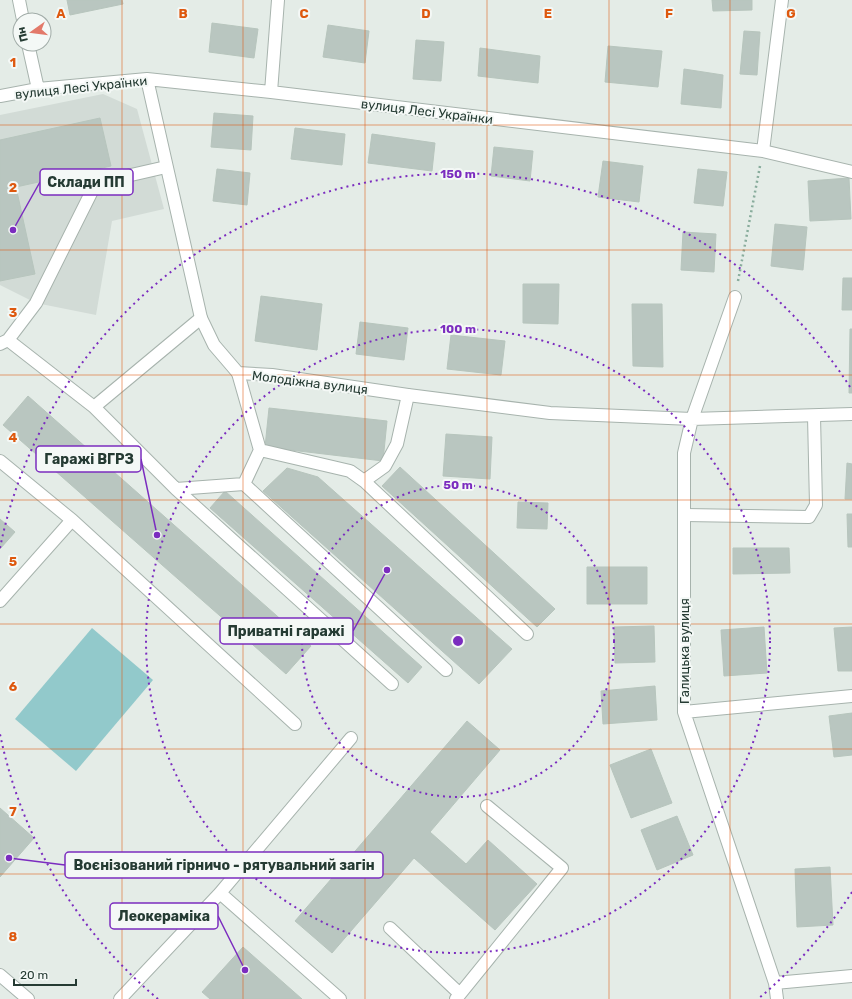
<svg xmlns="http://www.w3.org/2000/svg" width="852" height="999" font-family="Rubik,sans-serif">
	<rect width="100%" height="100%" fill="#e4ece7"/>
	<path fill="#d2dbd6" d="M103,94L137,109L164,209L112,221L96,315L36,303L0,285V115Z"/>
	<path fill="#92c9cb" d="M92,628L153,680L76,771L15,719Z"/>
	<path fill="#b9c6c0" stroke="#b7c5bd" d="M67,0H122L123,4L70,15Z
		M712,0H752V10L713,11Z
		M212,23L258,29L254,58L209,52Z
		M328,25L369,31L365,63L323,57Z
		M744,31L760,32L757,75L740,74Z
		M416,40L444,42L441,81L413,79Z
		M608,46L662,51L658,87L605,82Z
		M480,48L540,56L538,83L478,76Z
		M684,69L723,75L721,108L681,104Z
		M214,113L253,116L251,150L211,147Z
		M100,118L111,166L16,187L35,274L0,281V140Z
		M295,128L345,134L342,165L291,159Z
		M372,134L435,143L432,171L368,163Z
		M494,147L533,151L530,181L491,176Z
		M603,161L643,166L639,202L598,197Z
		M217,169L250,173L247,205L213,201Z
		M698,169L727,172L723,206L694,203Z
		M849,178L851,219L810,221L808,181Z
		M775,224L807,227L803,270L771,266Z
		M683,232L716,234L714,272L681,270Z
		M843,278H852V310H842Z
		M523,284H559L558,324L523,323Z
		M261,296L322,304L317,350L255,341Z
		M632,304H662L663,367L633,366Z
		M360,322L408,328L404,360L356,354Z
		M850,329H852V393H849Z
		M451,335L505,341L501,375L447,369Z
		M28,396L311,646L286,674L3,425Z
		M269,408L387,421L383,461L265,447Z
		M446,434L492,437L490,479L443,476Z
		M847,463L852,464V499H845Z
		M400,467L555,609L537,627L382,486Z
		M287,468L318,477L512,649L479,684L263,491Z
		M225,491L422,667L408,683L210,508Z
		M518,502L548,503L547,529L517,528Z
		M847,514H852V547H848Z
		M0,519L15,532L0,549Z
		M733,548H789L790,573L733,574Z
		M587,567H647V604H587Z
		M654,626L655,662L615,663L614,627Z
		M764,627L767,673L724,676L721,630Z
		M852,627V671H838L834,628Z
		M655,686L657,720L603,724L601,691Z
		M852,713V755L834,757L829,716Z
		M467,721L500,750L430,832L466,864L488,840L537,884L495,930L414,858L332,953L295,921Z
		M651,749L672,803L631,818L610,765Z
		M0,808L34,838L0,877Z
		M677,816L693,855L657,870L641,830Z
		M830,867L833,925L797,927L795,869Z
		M243,947L302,999H210L202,992Z"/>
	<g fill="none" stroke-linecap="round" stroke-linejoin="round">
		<defs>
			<path id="lane" d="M8,340L94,407L201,318
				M0,344L8,340L36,303L96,183L166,167
				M238,373L260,450L244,484
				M94,407L176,489L244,484L446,670
				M260,450L350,471L364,481L527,634
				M0,461L72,520L295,724
				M364,481L385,466L397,444L408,395
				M176,489L392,684
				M685,515L809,517L816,505L814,416
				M0,601L72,520
				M220,893L340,999
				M390,928L460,994
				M0,975L28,999
				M120,999L220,893L351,738
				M456,999L562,868L487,806"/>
			<path id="street" d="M19,0L23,20
				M28,44L38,89
				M147,79L201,318L214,345L238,373L272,375L408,395L550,413L692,419L852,414
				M271,92L278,0
				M0,96L38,89L147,79L271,92L763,151L852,172
				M763,151L782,0
				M735,297L692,419L684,453V712L775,983L777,999
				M684,712L852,696
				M775,983L852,976"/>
		</defs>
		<use href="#lane" stroke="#a7b3ad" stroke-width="14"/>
		<use href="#street" stroke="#a7b3ad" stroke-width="14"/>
		<path stroke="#88ac9c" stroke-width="2.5" stroke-dasharray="2 3" stroke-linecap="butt" d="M738,281L760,166"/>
		<use href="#lane" stroke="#fff" stroke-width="12"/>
		<use href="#street" stroke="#fff" stroke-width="12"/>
	</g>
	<path fill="none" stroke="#de580e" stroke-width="1" stroke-opacity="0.55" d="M122,0V999M243,0V999M365,0V999M487,0V999M609,0V999M730,0V999M0,125H852M0,250H852M0,375H852M0,500H852M0,624H852M0,749H852M0,874H852"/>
	<g fill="none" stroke="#7b2cbf" stroke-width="2" stroke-dasharray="2 4">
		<circle cx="458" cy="641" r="156"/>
		<circle cx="458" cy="641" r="312"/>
		<path d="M852 892A467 467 0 0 1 758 999M158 999A467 467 0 0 1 0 734M0 548A467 467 0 0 1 852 390"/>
	</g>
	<g text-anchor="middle" stroke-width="4" stroke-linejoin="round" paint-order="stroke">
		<g font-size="13" fill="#253b33" stroke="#f4f8f6">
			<text transform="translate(81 87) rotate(-6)" y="5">вулиця Лесі Українки</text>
			<text transform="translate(427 111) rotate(7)" y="5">вулиця Лесі Українки</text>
			<text transform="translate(310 382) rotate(7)" y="5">Молодіжна вулиця</text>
			<text transform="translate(684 651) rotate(-90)" y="5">Галицька вулиця</text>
		</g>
	</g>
	<g font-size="13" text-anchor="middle" font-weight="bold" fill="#de580e" stroke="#f4f8f6" stroke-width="4" stroke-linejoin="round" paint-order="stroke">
		<text x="61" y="18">A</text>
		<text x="183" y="18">B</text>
		<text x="304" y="18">C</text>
		<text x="426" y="18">D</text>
		<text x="548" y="18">E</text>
		<text x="669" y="18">F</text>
		<text x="791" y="18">G</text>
		<text x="13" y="67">1</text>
		<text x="13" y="192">2</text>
		<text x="13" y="317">3</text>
		<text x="13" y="442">4</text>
		<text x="13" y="566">5</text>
		<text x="13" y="691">6</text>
		<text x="13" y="816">7</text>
		<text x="13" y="941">8</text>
	</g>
	<circle cx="458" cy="641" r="6" fill="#7b2cbf" stroke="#f4f8f6" stroke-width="2"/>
	<g font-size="12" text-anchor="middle" font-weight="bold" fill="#7b2cbf" stroke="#f4f8f6" stroke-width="4" stroke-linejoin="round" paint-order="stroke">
		<text x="458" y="178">150 m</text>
		<text x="458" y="333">100 m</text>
		<text x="458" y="489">50 m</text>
	</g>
	<path fill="none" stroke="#7b2cbf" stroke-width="1.5" d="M13 230L40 182M157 535L141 459M387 570L353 631M9 858L65 865M245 970L218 916"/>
	<g fill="#7b2cbf" stroke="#f4f8f6" stroke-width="1.5">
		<circle cx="13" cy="230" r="4"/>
		<circle cx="157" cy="535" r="4"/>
		<circle cx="387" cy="570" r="4"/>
		<circle cx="9" cy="858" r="4"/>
		<circle cx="245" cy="970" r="4"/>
	</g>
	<g fill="#f4f8f6" stroke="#7b2cbf" stroke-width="1.5">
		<rect x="40" y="169" width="93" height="26" rx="4"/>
		<rect x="36" y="446" width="105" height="26" rx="4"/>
		<rect x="220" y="618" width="133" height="26" rx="4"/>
		<rect x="65" y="852" width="318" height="26" rx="4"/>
		<rect x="110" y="903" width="108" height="26" rx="4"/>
	</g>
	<g font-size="14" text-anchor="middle" font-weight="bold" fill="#253b33">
		<text x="86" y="187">Склади ПП</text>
		<text x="89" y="464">Гаражі ВГРЗ</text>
		<text x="286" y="636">Приватні гаражі</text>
		<text x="224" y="870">Воєнізований гірничо - рятувальний загін</text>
		<text x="164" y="921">Леокераміка</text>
	</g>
	<g transform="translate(32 32) rotate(256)"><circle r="19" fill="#f4f8f6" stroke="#a1aca8"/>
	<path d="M0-3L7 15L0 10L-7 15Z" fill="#e3796a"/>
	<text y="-6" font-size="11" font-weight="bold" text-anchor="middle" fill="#253b33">Пн</text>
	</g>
	<path d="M14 979v6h62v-6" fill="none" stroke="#253b33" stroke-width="2"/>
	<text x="20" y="979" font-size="12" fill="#253b33" stroke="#f4f8f6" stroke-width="3" paint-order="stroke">20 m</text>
</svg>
